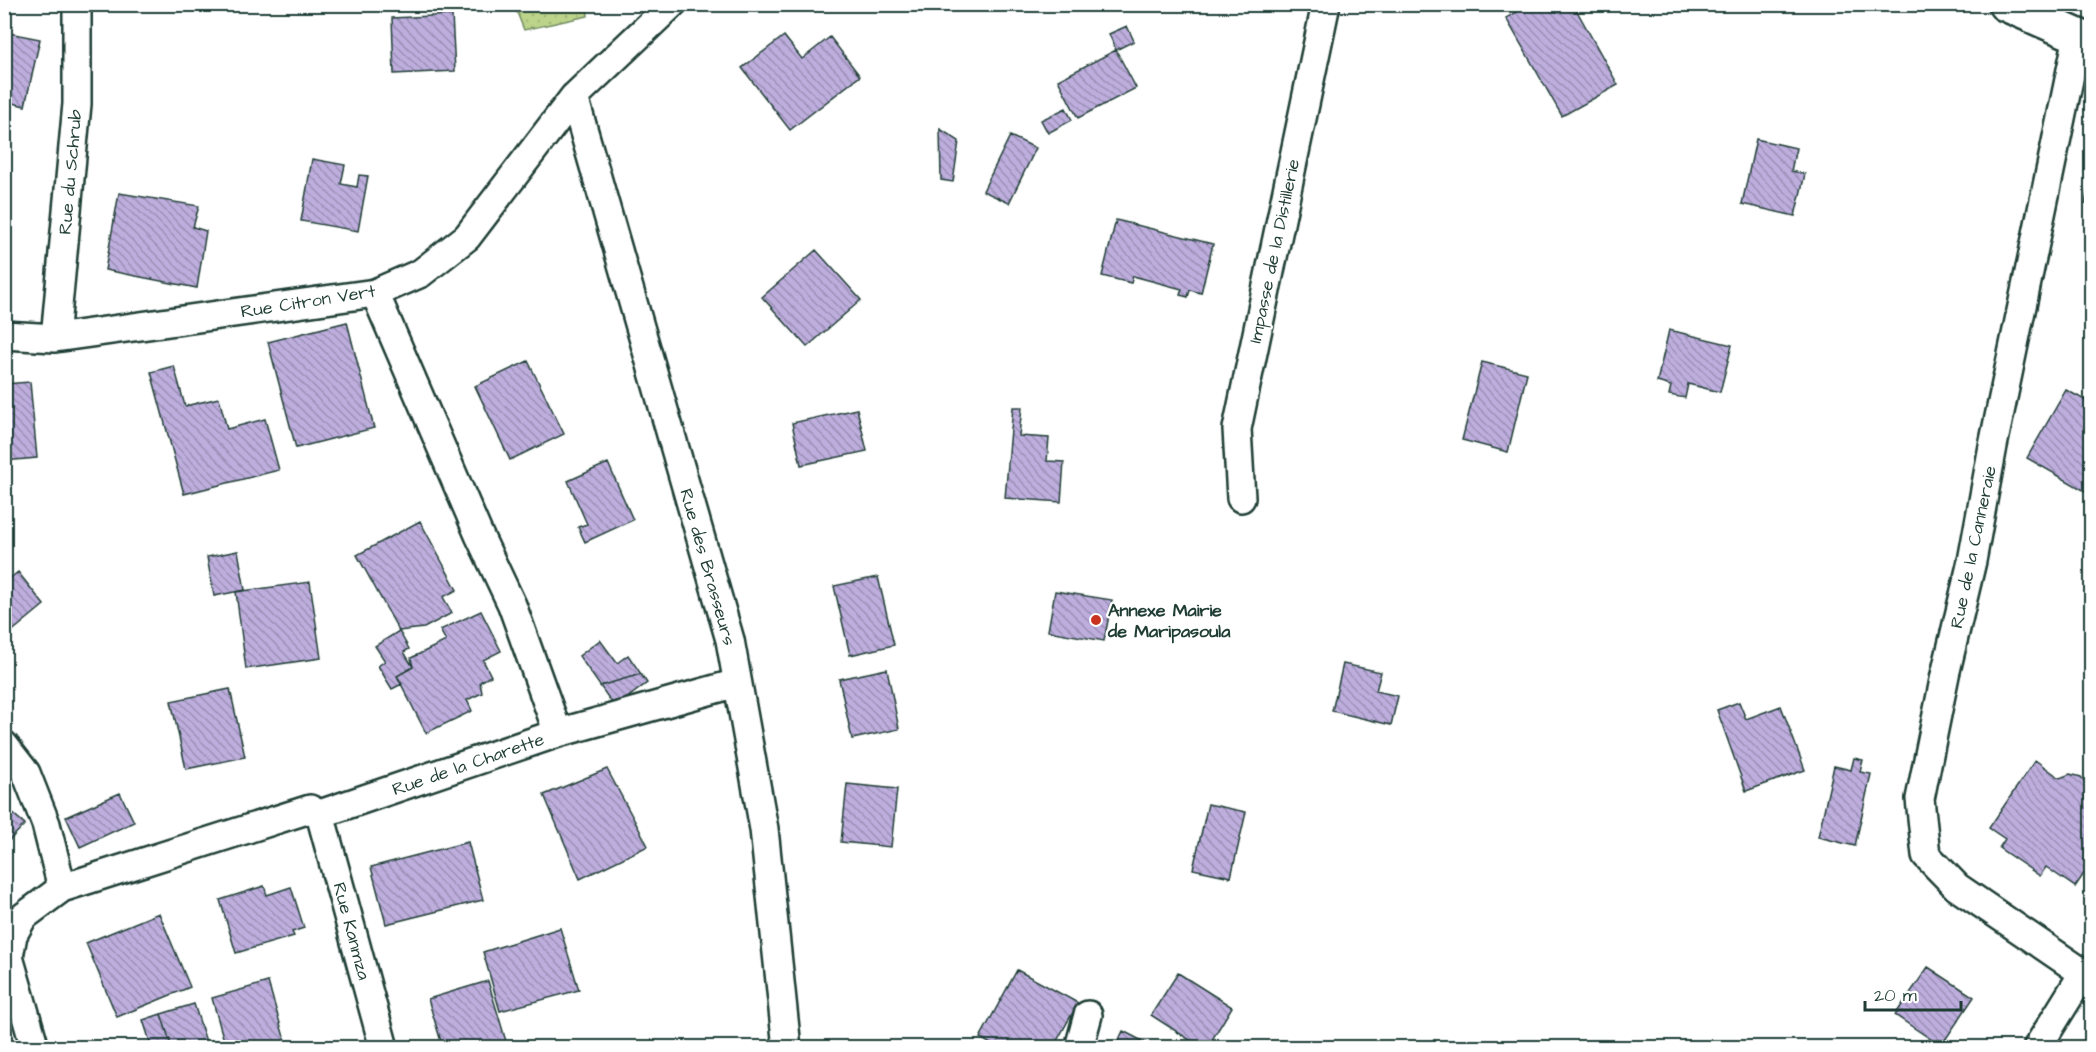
<svg xmlns="http://www.w3.org/2000/svg" width="2096" height="1052" font-family="'Architects Daughter',sans-serif">
	<defs>
		<pattern id="park-dots" width="8" height="8" patternUnits="userSpaceOnUse" patternTransform="scale(1.5)"><rect width="8" height="8" fill="#bcd38a"/><path d="M2 2h.1M6 6h.1" fill="none" stroke="#a1b678" stroke-width="1.8" stroke-linecap="round"/></pattern>
		<pattern id="building-back-hatch" width="6" height="6" patternUnits="userSpaceOnUse" patternTransform="scale(1.5)"><rect width="6" height="6" fill="#beaede"/><path d="M-1 5l2 2M0 0l6 6M5-1l2 2" fill="none" stroke="#9a8fb5"/></pattern>
	</defs>
	<rect width="100%" height="100%" fill="#fff"/>
	<filter id="ink" filterUnits="userSpaceOnUse"><feTurbulence type="fractalNoise" baseFrequency=".0167" numOctaves="2"/><feDisplacementMap in="SourceGraphic" scale="12" xChannelSelector="R" yChannelSelector="G"/><feConvolveMatrix kernelMatrix="1 2 1 2 8 2 1 2 1" color-interpolation-filters="sRGB"/></filter>
	<g filter="url(#ink)">
		<path fill="url(#park-dots)" stroke="#6e885f" stroke-width="1.5" d="M514,5H587L588,16L524,30Z"/>
		<path fill="url(#building-back-hatch)" stroke="#1f3d34" stroke-width="1.5" d="M1531,4H1573L1618,85L1562,116L1506,18Z
			M452,15L455,71L394,74L392,18Z
			M1127,26L1134,41L1116,50L1109,34Z
			M4,32L40,39L25,106L4,101Z
			M784,36L802,59L830,37L860,76L790,130L742,68Z
			M1116,50L1136,88L1078,118L1058,80Z
			M1066,108L1072,120L1048,133L1041,120Z
			M940,129L959,141L953,182L941,180Z
			M1010,136L1036,148L1009,203L983,191Z
			M1756,139L1796,148L1791,171L1805,174L1795,216L1742,204Z
			M2090,141L2092,142V205L2085,204L2091,171L2085,170Z
			M312,159L345,165L341,184L357,187L359,175L368,176L358,231L301,221Z
			M119,193L199,206L193,227L206,231L197,288L105,270Z
			M1116,220L1213,244L1201,293L1190,290L1188,297L1180,295L1182,289L1133,276L1131,283L1102,276Z
			M816,250L861,300L807,347L762,297Z
			M347,322L374,428L296,448L268,342Z
			M1669,330L1732,345L1720,392L1688,384L1685,398L1669,395L1671,386L1657,382Z
			M528,361L564,434L510,460L475,386Z
			M1482,362L1527,373L1508,452L1462,440Z
			M174,366L185,406L219,398L227,429L265,419L279,470L184,494L151,372Z
			M30,382L37,458L4,461V384Z
			M2066,390L2087,401L2092,394V495L2027,458Z
			M1013,407H1022L1019,436L1049,438L1047,461L1064,462L1061,502L1005,498Z
			M857,409L867,451L801,465L792,423Z
			M608,463L633,520L585,542L578,527L587,524L568,481Z
			M420,521L457,590L443,597L452,613L424,628L399,631L357,555Z
			M238,551L245,590L214,596L207,557Z
			M18,572L44,605L4,638V583Z
			M878,577L894,645L850,655L834,586Z
			M310,582L321,658L246,669L236,592Z
			M1055,591L1112,600L1104,641L1048,631Z
			M481,611L501,651L483,660L491,676L480,682L482,693L467,700L472,711L426,733L397,676L413,667L411,658L446,641L440,630Z
			M399,631L409,649L404,652L413,667L397,676L402,684L392,689L378,666L385,661L375,646Z
			M600,640L617,663L628,655L641,674L600,686L579,656Z
			M1343,664L1381,672L1376,691L1398,696L1391,725L1332,711Z
			M887,669L899,729L852,739L839,679Z
			M641,674L647,683L615,707L600,686Z
			M230,689L245,757L186,769L171,701Z
			M1739,702L1746,719L1781,706L1805,770L1746,791L1717,710Z
			M1854,758L1863,760L1860,772L1871,774L1855,846L1818,837L1834,766L1851,770Z
			M2035,760L2060,778L2070,774L2081,777L2088,786V799L2092,801V862L2075,887L2046,867L2040,876L1999,848L2005,839L1989,828Z
			M607,769L648,846L580,879L544,795Z
			M847,784L897,789L891,847L841,842Z
			M120,793L134,822L80,847L66,817Z
			M1208,804L1246,812L1231,877L1193,869Z
			M4,806L25,824L4,846Z
			M468,842L483,900L386,924L371,867Z
			M264,886L267,895L291,887L304,928L292,932L294,936L236,953L220,900Z
			M159,913L190,987L117,1017L86,943Z
			M560,928L579,990L500,1011L483,952Z
			M1928,967L1974,997L1941,1046L1895,1015Z
			M1017,970L1078,1003L1053,1048H998L980,1038Z
			M1178,973L1232,1007L1207,1048H1202L1151,1015Z
			M488,981L508,1048H443L428,999Z
			M268,982L286,1044L275,1048H226L212,998Z
			M194,1004L208,1048H172L161,1014Z
			M161,1014L172,1048H152L143,1020Z
			M1123,1031L1156,1048H1115Z"/>
		<g fill="none" stroke-linecap="round" stroke-linejoin="round">
			<defs>
				<path id="street" d="M2078,36L1993,446L1972,561L1945,675L1920,799L1926,855L1957,887L2092,979
					M574,97L730,640L764,829L787,1048
					M375,293L479,535L512,605L558,733
					M4,335L55,338L375,293L421,273L467,237L574,97L672,4
					M55,338L77,104V4
					M1241,498L1237,429L1326,4
					M4,745L26,773L46,824L62,888
					M320,814L384,1048
					M35,1048L9,957L13,935L23,917L62,888L310,809L320,814L558,733L737,683
					M1079,1048L1088,1015
					M2037,1048L2083,974"/>
				<path id="secondary" d="M2005,4L2092,42"/>
			</defs>
			<use href="#street" stroke="#1f3d34" stroke-width="32"/>
			<use href="#secondary" stroke="#1f3d34" stroke-width="38"/>
			<use href="#street" stroke="#fff" stroke-width="27"/>
			<use href="#secondary" stroke="#fff" stroke-width="33"/>
		</g>
	</g>
	<circle fill="#c8321e" stroke="#fff" stroke-width="2" cx="1096" cy="620" r="6"/>
	<g text-anchor="middle" stroke-width="4.5" stroke-linejoin="round" paint-order="stroke">
		<g font-size="18" fill="#1f3d34" stroke="#fff">
			<text transform="translate(70 172) rotate(-85)" y="6">Rue du Schrub</text>
			<text transform="translate(1274 251) rotate(-78)" y="6">Impasse de la Distillerie</text>
			<text transform="translate(308 301) rotate(-9)" y="6">Rue Citron Vert</text>
			<text transform="translate(1973 547) rotate(-78)" y="6">Rue de la Canneraie</text>
			<text transform="translate(708 567) rotate(74)" y="6">Rue des Brasseurs</text>
			<text transform="translate(468 764) rotate(-19)" y="6">Rue de la Charette</text>
			<text transform="translate(352 931) rotate(75)" y="6">Rue Kanmza</text>
		</g>
		<g font-size="18" font-weight="bold" fill="#1f3d34" stroke="#fff" text-anchor="start">
			<text x="1108" y="616">Annexe Mairie<tspan x="1108" dy="21">de Maripasoula</tspan></text>
		</g>
	</g>
	<rect width="2096" height="1052" fill="none" stroke="#fff" stroke-width="24"/>
	<rect x="12" y="12" width="2072" height="1028" fill="none" stroke="#1f3d34" stroke-width="2" filter="url(#ink)"/>
	<path d="M1865 1001v9h96v-9" fill="none" stroke="#1f3d34" stroke-width="3"/>
	<text x="1874" y="1001" font-size="18" fill="#1f3d34" stroke="#ffffff" stroke-width="4.5" paint-order="stroke">20 m</text>
</svg>
